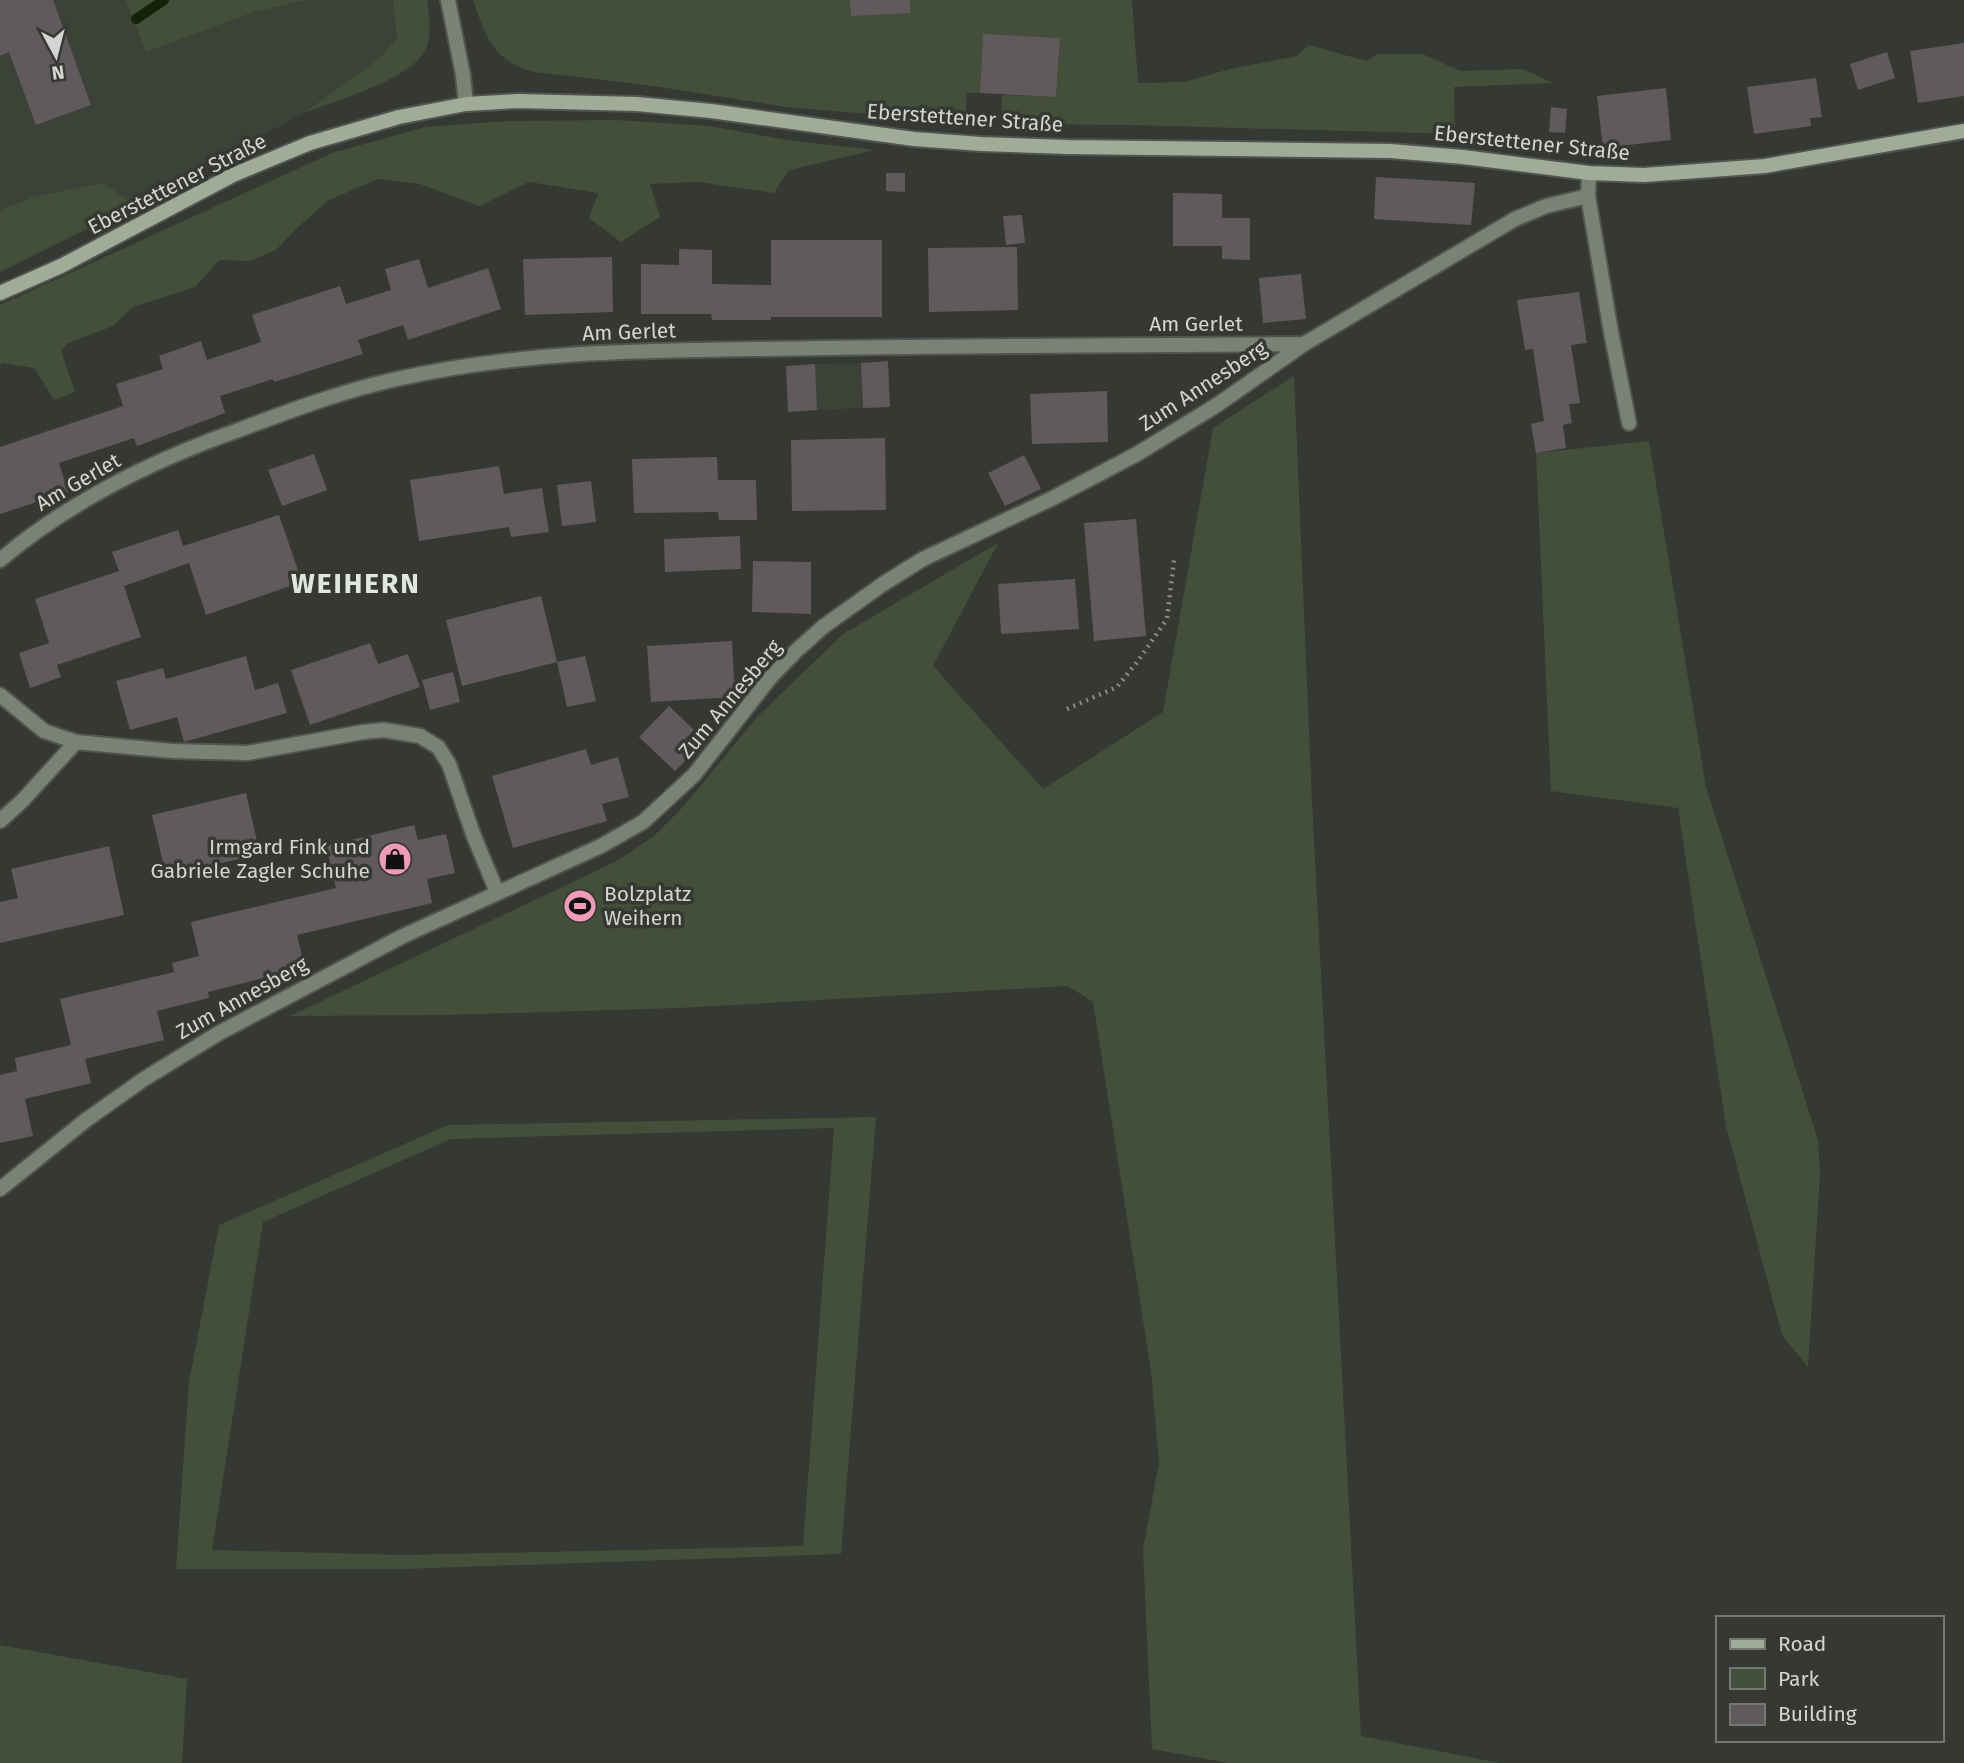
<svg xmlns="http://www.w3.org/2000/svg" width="1964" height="1763" font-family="'Fira Sans',sans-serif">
	<rect width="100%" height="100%" fill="#363834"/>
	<path fill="#3c4238" d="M0,0H427L430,19L427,46L417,63L404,72L304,113L135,205L0,272Z
		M861,363L863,408L817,410L815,364Z"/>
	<path fill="#434f39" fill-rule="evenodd" d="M126,0H306L254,12L146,52Z
		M393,0H427C429,15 432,34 426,48C411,80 337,100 304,113L379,59L397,38Z
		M473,0H1132L1138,83L1184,82L1230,69L1297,56L1309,45L1366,61L1378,54H1423L1460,71L1523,69L1553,83L1454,87L1455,134L1131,125L1001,124L1002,95L1056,97L1060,38L983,35L980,93H967L965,122L786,107L647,85L534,72C493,61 486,37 473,0Z
		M616,120L709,126L788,140L875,150L789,170L774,193L699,182L650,184L660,217L621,242L589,218L598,193L529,182L479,206L420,184L378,179L329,200L297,228L276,250L249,261L219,260L195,287L133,307L113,326L68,343L61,351L75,392L54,400L34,368L3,363L0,365V305L332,153L425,127L508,121Z
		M103,183L135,205L0,272V210L34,197Z
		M1294,376L1312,802L1361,1736L1500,1763H1228L1152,1749L1143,1549L1159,1463L1151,1371L1093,1002L1068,986L679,1008L447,1015L290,1016L617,861L653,837L683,807L758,716L843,634L998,543L933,666L1043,789L1163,712L1213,428Z
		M1649,441L1706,787L1818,1140L1820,1174L1808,1367L1782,1335L1726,1126L1678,808L1551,791L1536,453Z
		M876,1117L841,1554L404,1569H176L189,1382L219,1225L448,1125ZM834,1128L803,1546L404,1555L212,1550L263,1222L451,1139Z
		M0,1645L187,1679L182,1763H0Z"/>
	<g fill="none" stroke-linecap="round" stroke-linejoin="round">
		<path stroke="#152109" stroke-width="10" d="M136,19L164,0"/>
	</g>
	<path fill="#615a5c" d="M0,0H53L91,105L36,125L9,52L0,56Z
		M850,0H910V13L851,16Z
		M983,34L1060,38L1056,97L980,93Z
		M1964,43V96L1918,103L1910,51Z
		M1887,52L1895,78L1858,90L1850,64Z
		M1816,78L1822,117L1810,118L1811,126L1754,134L1747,87Z
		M1666,88L1671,140L1603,148L1597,96Z
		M1551,107L1567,109L1565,133L1549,132Z
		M886,173H905V192L886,191Z
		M1376,177L1475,183L1471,225L1374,219Z
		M1173,193L1222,194V218H1250V260L1222,259V246H1173Z
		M1022,215L1025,243L1006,245L1003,216Z
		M771,240H882V317H771V320H712L711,314H641V264L679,265V249L712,250V284L771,285Z
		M1017,247L1018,310L929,312L928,248Z
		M612,257L613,312L525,315L523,259Z
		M419,259L428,288L488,268L501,309L408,340L403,325L358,340L363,354L274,382L273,379L220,396L225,413L137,446L134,438L59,463L68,492L0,514V447L123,406L116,384L163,369L159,356L201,341L207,360L261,342L252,315L340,286L346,304L391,290L385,269Z
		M1301,274L1306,319L1263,323L1259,278Z
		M1579,292L1587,343L1571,345L1580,403L1569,404L1572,423L1563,425L1566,448L1536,453L1531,424L1544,421L1533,349L1525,350L1517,300Z
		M888,361L890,407L863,408L861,363Z
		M815,364L817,410L788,412L786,366Z
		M1107,391L1108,442L1032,444L1030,394Z
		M885,438L886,510L792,511L791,440Z
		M314,454L327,490L282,506L268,470Z
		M1024,455L1041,489L1005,506L988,473Z
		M717,457L718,480H756L757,520H719L718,512L634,513L632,459Z
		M499,466L504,494L542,488L549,532L511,537L509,527L419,541L410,480Z
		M591,481L596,522L562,526L557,485Z
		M279,515L302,582L206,615L189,563L124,586L141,637L57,665L61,677L30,688L19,653L49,643L35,599L119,571L112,552L178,530L183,546Z
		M1136,519L1146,636L1094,641L1084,523Z
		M740,536L741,569L665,572L664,539Z
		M753,561L811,562V614L752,612Z
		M1075,579L1079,629L1001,634L998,584Z
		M541,596L557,662L462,686L446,620Z
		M732,641L735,697L651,702L647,646Z
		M370,643L378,664L408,654L420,687L310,725L291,670Z
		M246,656L255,690L278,683L287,713L184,742L177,717L130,730L116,681L163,668L166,679Z
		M585,656L596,701L567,707L557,662Z
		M453,672L460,702L430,710L422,680Z
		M669,706L694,730L681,743L692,754L675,771L639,737Z
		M586,749L591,765L618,757L629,797L602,804L607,821L513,848L492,776Z
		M246,793L260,854L166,876L152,815Z
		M414,825L418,840L446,834L455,873L427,879L432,903L297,935L305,968L208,992L209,998L157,1011L164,1040L85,1059L91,1083L25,1099L33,1136L0,1143V1075L17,1071L15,1058L71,1045L60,999L174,972L172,963L199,956L191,922L336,888L326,846Z
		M109,846L124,915L0,943V902L18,898L11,869Z"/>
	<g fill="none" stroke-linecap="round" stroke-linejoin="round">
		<defs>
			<path id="lane" d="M1588,196L1611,332L1629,423"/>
			<path id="street" d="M448,0L463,75L466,104
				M0,560C70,501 151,461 236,431C289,411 342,391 397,379C536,347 681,351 822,348C983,345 1143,346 1304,344
				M0,695L44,731L76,742L172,751L248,753L363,732L384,730L420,736L438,747L449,764L473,834L497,892
				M0,821L22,801L76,742
				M0,1189L86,1120L144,1079L219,1033L403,936L601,846L643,822L694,775L770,678L796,651L824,626L883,584L923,559L1053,498L1137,454L1217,405L1304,344L1515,219L1546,206L1588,196L1589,173"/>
			<path id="secondary" d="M0,293L61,266L233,175L310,143L399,117L466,104L518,101L637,104L711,111L914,139L981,144L1067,147L1390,151L1463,157L1589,173L1644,175L1765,166L1964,131"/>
		</defs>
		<use href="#lane" stroke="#525450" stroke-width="18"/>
		<use href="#street" stroke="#525450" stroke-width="18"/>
		<use href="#secondary" stroke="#525450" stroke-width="18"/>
		<path stroke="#8a8c88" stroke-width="4.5" stroke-dasharray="2 5" stroke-linecap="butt" d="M1067,709L1117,687L1138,661L1167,619L1174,560"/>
		<use href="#lane" stroke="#7b8275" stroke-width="14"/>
		<use href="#street" stroke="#7b8275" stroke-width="14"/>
		<use href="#secondary" stroke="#a1ac98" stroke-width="14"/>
	</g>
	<defs>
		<symbol id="shop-disc" viewBox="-11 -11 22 22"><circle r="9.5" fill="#ef9ab8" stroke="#363834"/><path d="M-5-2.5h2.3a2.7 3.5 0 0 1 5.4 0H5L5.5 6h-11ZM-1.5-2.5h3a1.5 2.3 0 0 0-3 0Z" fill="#111"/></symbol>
		<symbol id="stadium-disc" viewBox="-11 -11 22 22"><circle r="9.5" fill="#ef9ab8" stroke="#363834"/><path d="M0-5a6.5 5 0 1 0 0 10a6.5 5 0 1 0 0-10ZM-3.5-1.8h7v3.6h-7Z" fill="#111"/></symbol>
	</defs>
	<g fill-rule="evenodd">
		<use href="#shop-disc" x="376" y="840" width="38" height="38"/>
		<use href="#stadium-disc" x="561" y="887" width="38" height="38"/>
	</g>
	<g text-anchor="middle" stroke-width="7" stroke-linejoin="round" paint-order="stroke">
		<g font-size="21" fill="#d4d5d2" stroke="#363834">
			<text transform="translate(965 118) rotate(4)" y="7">Eberstettener Straße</text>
			<text transform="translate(1532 143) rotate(6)" y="7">Eberstettener Straße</text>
			<text transform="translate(177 184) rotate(-27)" y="7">Eberstettener Straße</text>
			<text x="1196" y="331">Am Gerlet</text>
			<text transform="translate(629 332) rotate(-2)" y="7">Am Gerlet</text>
			<text transform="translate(1203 386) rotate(-33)" y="7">Zum Annesberg</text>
			<text transform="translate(78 482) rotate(-30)" y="7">Am Gerlet</text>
			<text transform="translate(730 699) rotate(-50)" y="7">Zum Annesberg</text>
			<text transform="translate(242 998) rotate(-29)" y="7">Zum Annesberg</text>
		</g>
		<g font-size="21" fill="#d4d5d2" stroke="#363834" text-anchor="end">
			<text x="370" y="854">Irmgard Fink und<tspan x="370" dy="24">Gabriele Zagler Schuhe</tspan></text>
			<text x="604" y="901" text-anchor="start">Bolzplatz<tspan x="604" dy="24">Weihern</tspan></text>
		</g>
		<g font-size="28" font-weight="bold" letter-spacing="2" fill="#e2e6e0" stroke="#363834">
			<text x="356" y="593">WEIHERN</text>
		</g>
	</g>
	<rect x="1716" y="1616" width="228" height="126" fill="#363834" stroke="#757773" stroke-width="2"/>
	<rect x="1730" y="1639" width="35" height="10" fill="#a1ac98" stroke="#757773" stroke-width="2"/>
	<text x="1778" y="1651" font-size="21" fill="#d4d5d2">Road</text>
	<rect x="1730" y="1668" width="35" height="21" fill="#434f39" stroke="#757773" stroke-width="2"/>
	<text x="1778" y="1686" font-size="21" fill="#d4d5d2">Park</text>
	<rect x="1730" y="1704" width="35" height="21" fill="#615a5c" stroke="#757773" stroke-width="2"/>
	<text x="1778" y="1721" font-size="21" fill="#d4d5d2">Building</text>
	<g transform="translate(56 56) rotate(173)" stroke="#363834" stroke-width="5" paint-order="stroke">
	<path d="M0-5L12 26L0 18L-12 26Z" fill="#d4d5d2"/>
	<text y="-10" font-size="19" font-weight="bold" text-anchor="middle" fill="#d4d5d2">N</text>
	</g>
</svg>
